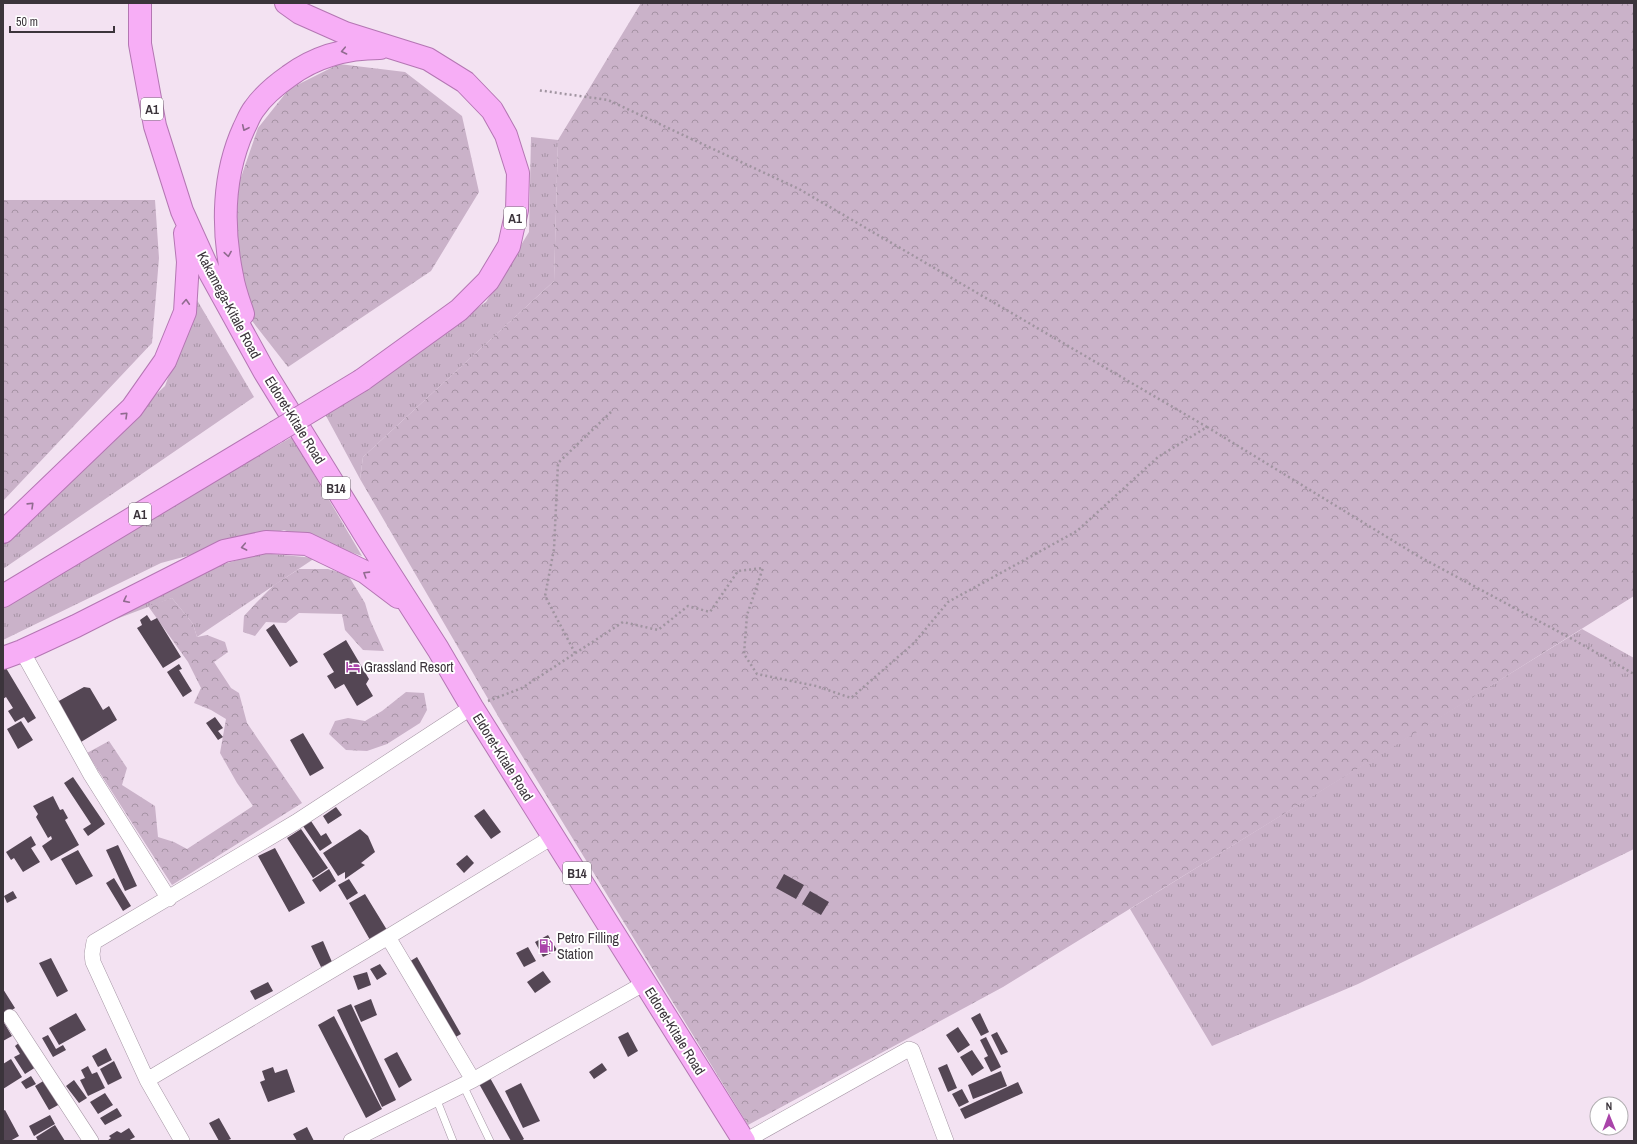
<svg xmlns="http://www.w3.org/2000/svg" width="1637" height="1144" font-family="'Archivo Narrow',sans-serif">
	<defs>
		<pattern id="grass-tufts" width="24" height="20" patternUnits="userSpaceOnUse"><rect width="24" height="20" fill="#cab2c9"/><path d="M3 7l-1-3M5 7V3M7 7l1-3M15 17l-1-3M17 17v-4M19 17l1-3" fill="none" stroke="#a592a4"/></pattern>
		<pattern id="forest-crowns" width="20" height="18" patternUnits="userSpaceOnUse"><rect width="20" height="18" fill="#cab2c9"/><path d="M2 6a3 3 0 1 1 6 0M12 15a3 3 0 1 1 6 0" fill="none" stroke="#a592a4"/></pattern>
	</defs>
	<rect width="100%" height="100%" fill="#f3e2f2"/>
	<path fill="url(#grass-tufts)" d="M531,137L558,140L554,281L363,457L360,479L325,414L486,302L529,232Z
		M197,300L254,397L3,569V538L165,386Z
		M292,437L362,556L284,530L161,563L3,640V600Z
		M261,553L315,558L197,637L193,624L172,598L95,627L214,567Z
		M1582,629L1634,658V849L1358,984L1212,1046L1130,909Z"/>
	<path fill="url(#forest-crowns)" d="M641,3H1634V596L1430,724L1003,987L748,1125L505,728L360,479L363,457L554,281L558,140Z
		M339,64L405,72L462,116L479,192L431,271L288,367L249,317L235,237L238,186L258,128L289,89Z
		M3,200H155L159,258L152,343L3,501Z
		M299,569H328L348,575L365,603L370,620L384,651L363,650L345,630L342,614L299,613L286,623L266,622L255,636L243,632L244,616L256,603L274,585Z
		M172,598L193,624L197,637L207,635L225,642L228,652L214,662L231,688L239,693L247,723L302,803L172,885L87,753L109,741L127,768L122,785L155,806L158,837L174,842L187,849L253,806L237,783L220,753L226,719L211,710L194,703L201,688L188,662L148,606Z
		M406,692L424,693L427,710L420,723L387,744L367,751L346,750L329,734L335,721L348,718L365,721L382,711Z"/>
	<path fill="#544654" d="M147,615L151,621L157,618L181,657L163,668L137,628L142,625L140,620Z
		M274,624L298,662L290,667L266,630Z
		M346,640L369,679L366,684L373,696L357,706L344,684L335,689L327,676L334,672L323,654Z
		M3,663L36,718L28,723L24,717L15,722L8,711L13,708L6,697L3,699Z
		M179,664L182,669L179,670L192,691L183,697L167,672Z
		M84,687L90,688L103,710L109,706L117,720L81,742L57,702Z
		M215,717L223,728L218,731L223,737L218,740L206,723Z
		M21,721L33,740L18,749L7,729Z
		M303,733L324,768L310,776L290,740Z
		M73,777L105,824L88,836L83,829L91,824L64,783Z
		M53,796L60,810L63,809L68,818L65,820L79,845L51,861L42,846L52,839L51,836L48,838L36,817L38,814L33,806Z
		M336,807L342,815L328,824L323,816Z
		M484,809L501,832L491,839L474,816Z
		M311,821L321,836L326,833L332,843L320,851L303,826Z
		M301,829L328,868L313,878L287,838Z
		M360,829L368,836L375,852L361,863L365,865L345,879V872L338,876L323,853Z
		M31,836L36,845L31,848L40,862L23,872L14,858L11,860L6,852Z
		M118,845L137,886L125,891L106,850Z
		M275,848L305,903L289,912L258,856Z
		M78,850L93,876L76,885L61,859Z
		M467,855L474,863L464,873L456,864Z
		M329,869L336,881L320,892L312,880Z
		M784,874L804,885L796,899L776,888Z
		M114,878L131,906L123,911L106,883Z
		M349,879L358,893L347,900L338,885Z
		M13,891L17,898L7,903L4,896Z
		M810,891L829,902L821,915L802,904Z
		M365,894L387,930L370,940L349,903Z
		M548,935L557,950L543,957L535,942Z
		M323,941L332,962L321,967L311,946Z
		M528,947L536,961L524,967L516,953Z
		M417,957L461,1034L454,1038L407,963Z
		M51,958L68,991L57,997L39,963Z
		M380,964L387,974L377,980L370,969Z
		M543,971L551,982L535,993L527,982Z
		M367,972L371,985L358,990L353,976Z
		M268,982L273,991L255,1000L250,991Z
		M3,989L15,1008L3,1016Z
		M371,999L377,1015L361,1022L354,1006Z
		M351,1004L396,1100L382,1107L337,1010Z
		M76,1013L86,1030L59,1045L49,1028Z
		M980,1013L989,1032L981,1036L971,1018Z
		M334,1016L382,1109L366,1118L318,1025Z
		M3,1021L12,1036L3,1041Z
		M958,1027L970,1045L958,1053L946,1035Z
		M628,1032L638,1051L628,1057L618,1037Z
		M997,1032L1008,1052L1001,1055L991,1035Z
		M48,1035L56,1049L63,1045L66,1050L53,1057L42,1038Z
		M986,1037L1001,1067L991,1072L984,1058L988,1056L980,1040Z
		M20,1042L36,1067L25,1074L14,1057L20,1054L15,1046Z
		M106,1048L112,1060L98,1067L92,1056Z
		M972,1050L984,1068L972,1076L960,1057Z
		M397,1052L412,1080L399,1088L384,1059Z
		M11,1059L22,1077L3,1089V1064Z
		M114,1061L122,1078L108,1085L100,1069Z
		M602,1063L607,1070L594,1079L589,1072Z
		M947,1064L957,1088L948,1092L938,1068Z
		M88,1066L92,1074L97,1072L105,1088L88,1096L80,1080L85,1078L81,1070Z
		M273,1067L275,1073L287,1069L295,1092L268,1102L260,1082L265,1080L262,1071Z
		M1001,1071L1007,1086L973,1099L968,1085Z
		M31,1076L36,1084L26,1089L21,1082Z
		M489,1076L524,1139L521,1141H511L478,1082Z
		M45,1080L60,1104L49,1110L35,1086Z
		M74,1080L87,1098L79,1103L66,1086Z
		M1018,1082L1023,1093L965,1119L960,1109Z
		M521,1083L540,1121L523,1128L505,1091Z
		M962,1089L969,1102L959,1107L952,1094Z
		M105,1093L113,1105L98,1114L90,1102Z
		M117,1108L122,1116L105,1125L100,1118Z
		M5,1110L19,1136L10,1141H3V1111Z
		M50,1115L55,1124L34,1136L29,1126Z
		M219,1118L231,1139L226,1141H219L209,1123Z
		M55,1125L65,1141H38L36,1137Z
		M307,1127L314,1141H297L293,1134Z
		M129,1128L135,1137L128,1141H107L111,1138L109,1136L117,1131L121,1133Z"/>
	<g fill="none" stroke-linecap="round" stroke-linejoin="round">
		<defs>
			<path id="service" d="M463,1085L490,1141
				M436,1098L453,1141"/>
			<path id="minor" d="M22,651L91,775L169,899
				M388,937L473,1080
				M10,1017L91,1141
				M147,1080L388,937L554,836
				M182,1141L147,1080L93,962L92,954L94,942L296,822L472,707
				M351,1141L473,1080L645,983
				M745,1141L909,1049L912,1050L946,1141"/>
			<path id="trunk" d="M140,3V44L155,126L182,211L210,273L264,371L367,538L438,649L472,707L744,1141
				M286,3L300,13L345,33L428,59L465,82L492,110L506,135L518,173L517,210L509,246L488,281L459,310L362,380
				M243,314C239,302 234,289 232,276C222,227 223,174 244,128C247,122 250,114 254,109C263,96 276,85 289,76C316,56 347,48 380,48
				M3,532L132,408L165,361L185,312L188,262L185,233
				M3,596L276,432
				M3,658L22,651L76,626L224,551L266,542L307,544L365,572L398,597"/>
		</defs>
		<use href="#service" stroke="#a696a5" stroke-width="8"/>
		<use href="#minor" stroke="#a696a5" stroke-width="16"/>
		<use href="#trunk" stroke="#b476b3" stroke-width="24"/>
		<path stroke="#a094a0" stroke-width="2.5" stroke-dasharray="2 3" stroke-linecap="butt" d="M1207,427L1418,556L1574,640L1634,674
			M575,653L545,596L554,549L558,463L611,412
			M488,701L522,688L623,622L658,630L688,606L710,612L738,571L763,568L747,615L744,654L757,674L816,686L851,698L914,643L948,602L1077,531L1158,457L1207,427L799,189L608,100L537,90"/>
		<use href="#service" stroke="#fff" stroke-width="7"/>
		<use href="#minor" stroke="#fff" stroke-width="15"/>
		<use href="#trunk" stroke="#f7aef6" stroke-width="22"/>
		<defs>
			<path id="trunk-bridge" d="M276,432L362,380"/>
		</defs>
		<use href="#trunk-bridge" stroke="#b476b3" stroke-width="24" stroke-linecap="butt"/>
		<use href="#trunk-bridge" stroke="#f7aef6" stroke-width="22"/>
	</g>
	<defs><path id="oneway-chevron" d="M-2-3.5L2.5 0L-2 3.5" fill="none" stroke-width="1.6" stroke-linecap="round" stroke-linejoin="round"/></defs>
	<g stroke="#906b8f">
		<use href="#oneway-chevron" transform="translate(344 51) rotate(168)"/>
		<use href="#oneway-chevron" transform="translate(245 128) rotate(115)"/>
		<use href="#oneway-chevron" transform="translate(228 254) rotate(81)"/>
		<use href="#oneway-chevron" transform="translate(186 302) rotate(-87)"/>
		<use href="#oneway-chevron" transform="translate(125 415) rotate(-44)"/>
		<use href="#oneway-chevron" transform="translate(31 505) rotate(-44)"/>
		<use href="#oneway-chevron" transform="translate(244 547) rotate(169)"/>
		<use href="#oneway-chevron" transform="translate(366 574) rotate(-148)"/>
		<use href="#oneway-chevron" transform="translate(126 600) rotate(153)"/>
	</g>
	<defs>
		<symbol id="hotel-bare" viewBox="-9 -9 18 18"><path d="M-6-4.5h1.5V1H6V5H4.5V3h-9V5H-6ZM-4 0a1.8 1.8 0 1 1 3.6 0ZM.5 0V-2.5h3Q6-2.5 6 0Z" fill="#a944a9" stroke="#fff" stroke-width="2.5" paint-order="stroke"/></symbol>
		<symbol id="fuel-bare" viewBox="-9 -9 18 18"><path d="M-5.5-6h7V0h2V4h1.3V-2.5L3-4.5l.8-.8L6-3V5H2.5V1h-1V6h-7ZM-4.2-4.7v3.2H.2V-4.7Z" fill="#a944a9" stroke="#fff" stroke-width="2.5" paint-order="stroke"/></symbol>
	</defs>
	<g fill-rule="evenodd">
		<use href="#hotel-bare" x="343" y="657" width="20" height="20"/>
		<use href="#fuel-bare" x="536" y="936" width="20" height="20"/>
	</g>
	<g text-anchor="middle" stroke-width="4" stroke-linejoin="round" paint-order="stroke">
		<g fill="#fff" stroke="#767176" stroke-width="1">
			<rect x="141" y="98" width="22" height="22" rx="3"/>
			<rect x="504" y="207" width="22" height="22" rx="3"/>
			<rect x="322" y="477" width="28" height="22" rx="3"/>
			<rect x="129" y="503" width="22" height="22" rx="3"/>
			<rect x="563" y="862" width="28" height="22" rx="3"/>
		</g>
		<g font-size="13" font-weight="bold" fill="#3b343b">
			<text x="152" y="114">A1</text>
			<text x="515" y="223">A1</text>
			<text x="336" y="493">B14</text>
			<text x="140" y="519">A1</text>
			<text x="577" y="878">B14</text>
		</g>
		<g font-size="14" fill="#3b343b" stroke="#fff">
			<text transform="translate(229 305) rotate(62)" y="5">Kakamega-Kitale Road</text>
			<text transform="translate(295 420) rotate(58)" y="5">Eldoret-Kitale Road</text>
			<text transform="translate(503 757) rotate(58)" y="5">Eldoret-Kitale Road</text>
			<text transform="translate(675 1031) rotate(58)" y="5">Eldoret-Kitale Road</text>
		</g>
		<g font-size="14" fill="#3b343b" stroke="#fff" text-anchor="start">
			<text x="364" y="672">Grassland Resort</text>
			<text x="557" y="943">Petro Filling<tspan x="557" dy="16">Station</tspan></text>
		</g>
	</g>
	<rect width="1637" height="1144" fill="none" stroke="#3b343b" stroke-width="8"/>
	<g transform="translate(1609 1116) rotate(359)"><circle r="19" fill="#ffffff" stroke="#b1aeb1"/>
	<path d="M0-3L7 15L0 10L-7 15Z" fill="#a944a9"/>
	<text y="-6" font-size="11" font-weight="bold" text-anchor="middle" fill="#3b343b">N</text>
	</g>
	<path d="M10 26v6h104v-6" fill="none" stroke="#3b343b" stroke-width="2"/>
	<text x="16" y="26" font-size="12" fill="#3b343b" stroke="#ffffff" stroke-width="3" paint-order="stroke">50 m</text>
</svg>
